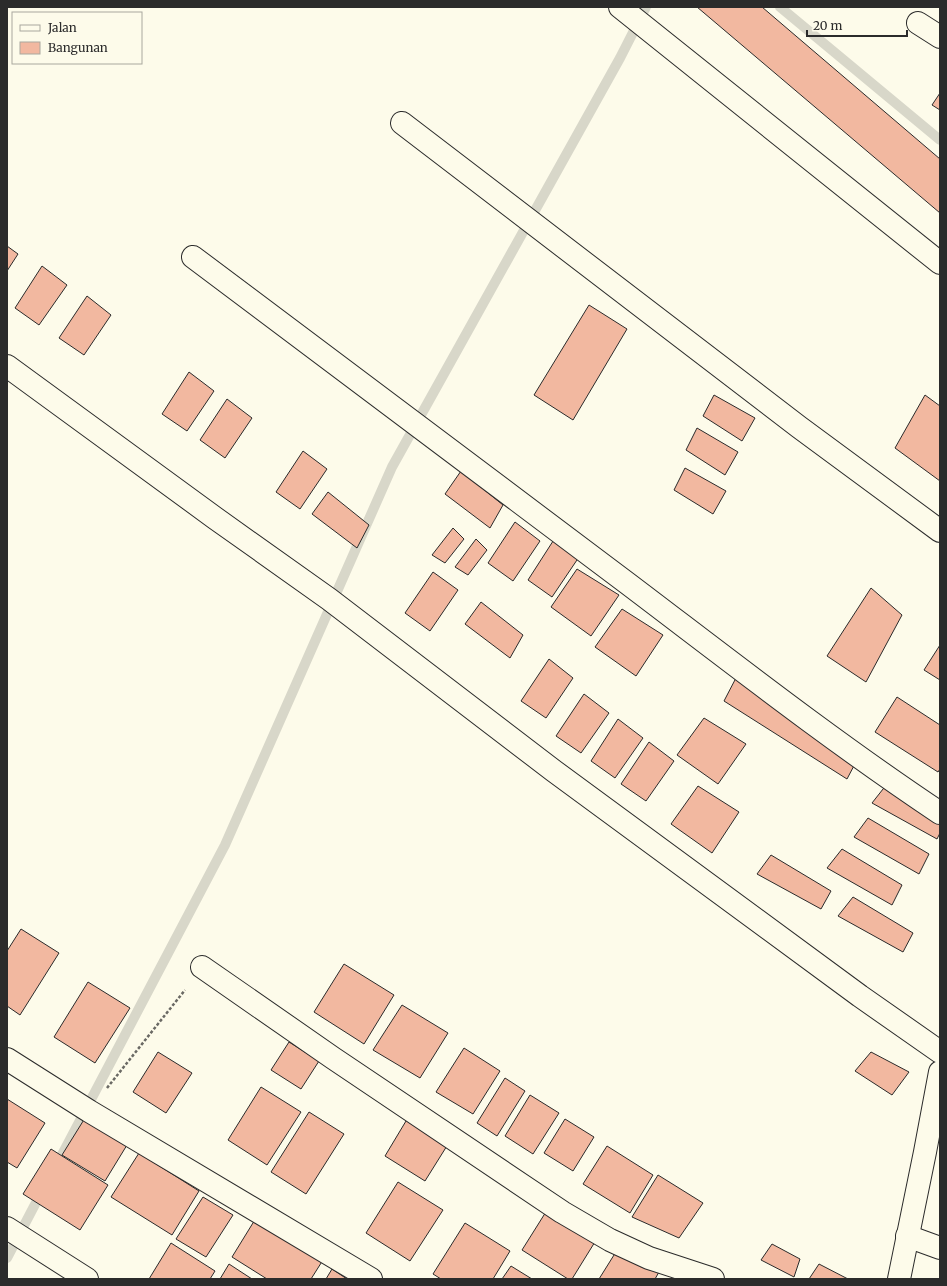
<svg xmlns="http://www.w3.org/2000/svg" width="947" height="1286" font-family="Merriweather,serif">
	<rect width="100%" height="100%" fill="#fdfbea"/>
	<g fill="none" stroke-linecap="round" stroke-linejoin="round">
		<path stroke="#d8d7c9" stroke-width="10" d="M780,7L940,140
			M56,1166L225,845L392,467L620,58L646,7
			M7,1258L42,1191"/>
	</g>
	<path fill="#f2b8a0" stroke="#2b2b2b" d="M697,7H762L940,159V213Z
		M940,93V110L932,105Z
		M7,246L18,254L7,271Z
		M42,266L67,285L39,325L15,308Z
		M87,296L111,315L84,355L59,338Z
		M589,305L627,329L573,420L534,395Z
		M189,372L214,391L187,431L162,414Z
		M714,395L755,418L742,441L703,416Z
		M925,395L940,406V481L895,448Z
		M227,399L252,418L225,458L200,440Z
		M697,428L738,452L725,475L686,450Z
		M303,451L327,469L300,509L276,492Z
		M685,468L726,491L713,514L674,490Z
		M461,471L503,505L490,528L445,494Z
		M328,492L369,525L357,548L312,514Z
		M515,522L540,541L513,581L488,563Z
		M453,528L464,539L445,563L432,555Z
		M555,538L579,557L552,597L528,580Z
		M476,539L487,550L468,575L455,567Z
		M577,569L619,595L591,636L551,607Z
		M433,572L458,590L430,631L405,613Z
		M871,588L902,615L866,682L827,656Z
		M481,602L523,635L510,658L465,624Z
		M622,609L663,635L636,676L595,647Z
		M940,645V680L924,670Z
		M549,659L573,678L546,718L521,701Z
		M737,676L857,760L847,779L724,701Z
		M584,694L609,713L581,753L556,736Z
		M897,697L940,725V769L938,772L875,732Z
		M704,718L746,744L718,784L677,755Z
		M618,719L643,738L615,778L591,761Z
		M649,742L674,761L646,801L621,784Z
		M887,784L940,816V833L937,839L872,803Z
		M698,786L739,812L712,853L671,824Z
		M868,818L929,854L919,874L854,837Z
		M842,849L902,885L892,905L827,868Z
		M771,855L831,891L821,909L757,874Z
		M853,897L913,933L903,952L838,916Z
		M21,929L59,953L20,1015L7,1006V951Z
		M344,964L394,995L364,1044L314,1012Z
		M88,982L130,1008L95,1063L54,1037Z
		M402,1005L448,1033L420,1078L373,1050Z
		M289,1042L319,1061L301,1089L271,1070Z
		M464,1048L500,1071L473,1114L436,1092Z
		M158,1052L192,1073L166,1113L133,1092Z
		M871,1052L909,1072L892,1095L855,1071Z
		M505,1078L525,1091L497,1136L477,1123Z
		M261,1087L301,1112L267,1165L228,1140Z
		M530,1095L559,1113L533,1154L505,1136Z
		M7,1099L45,1123L17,1168L7,1162Z
		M309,1112L344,1134L306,1194L271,1172Z
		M409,1116L450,1141L425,1181L385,1156Z
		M85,1118L127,1145L105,1181L62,1155Z
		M565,1119L594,1137L573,1171L544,1153Z
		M607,1146L653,1175L630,1213L583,1184Z
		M51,1149L108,1185L80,1230L23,1194Z
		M139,1153L199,1191L172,1235L111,1197Z
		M658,1175L703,1203L679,1238L632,1217Z
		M398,1182L443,1210L410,1261L366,1233Z
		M203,1197L233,1215L206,1257L176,1239Z
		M549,1207L598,1237L572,1279H568L522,1250Z
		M256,1218L323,1260L311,1279H267L232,1257Z
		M465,1223L510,1251L493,1279H441L433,1274Z
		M171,1243L215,1271L210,1279H149Z
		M772,1244L800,1259L794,1277L761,1260Z
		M619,1247L659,1272L655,1279H599Z
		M229,1264L252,1279H220Z
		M819,1264L848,1279H809Z
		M511,1266L532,1279H502Z
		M332,1269L347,1279H326Z"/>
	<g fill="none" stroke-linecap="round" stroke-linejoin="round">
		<defs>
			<path id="minor" d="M620,7L940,263
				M918,23L940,37
				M402,123L799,427L940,531
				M193,257C338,366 483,474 627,583C730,661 832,741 940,813
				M7,366L215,518L329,599L554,771L860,996L940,1052
				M202,967L333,1058L562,1212L610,1240L649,1258L713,1279
				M7,1059L89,1111L371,1279
				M7,1228L87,1279
				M907,1236L940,1248"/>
			<path id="highway" d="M899,1279L925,1152L940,1072"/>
		</defs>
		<use href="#minor" stroke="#2b2b2b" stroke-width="24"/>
		<use href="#highway" stroke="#2b2b2b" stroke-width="24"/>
		<path stroke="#6a6964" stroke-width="2.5" stroke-dasharray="3 2" stroke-linecap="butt" d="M107,1088L185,990"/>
		<use href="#minor" stroke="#fdfbea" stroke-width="22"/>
		<use href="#highway" stroke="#fdfbea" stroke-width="22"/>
	</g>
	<rect width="947" height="1286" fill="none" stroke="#2b2b2b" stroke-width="16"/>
	<rect x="12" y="12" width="130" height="52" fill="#fdfbea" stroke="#a9a89e"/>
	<rect x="20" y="25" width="20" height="6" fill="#fdfbea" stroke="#a9a89e"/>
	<text x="48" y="32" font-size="12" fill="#2b2b2b">Jalan</text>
	<rect x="20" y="42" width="20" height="12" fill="#f2b8a0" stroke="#a9a89e"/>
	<text x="48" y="52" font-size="12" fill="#2b2b2b">Bangunan</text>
	<path d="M807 30v6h100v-6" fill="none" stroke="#2b2b2b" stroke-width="2"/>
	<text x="813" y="30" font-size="12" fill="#2b2b2b" stroke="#fdfbea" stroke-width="3" paint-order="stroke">20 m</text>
</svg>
